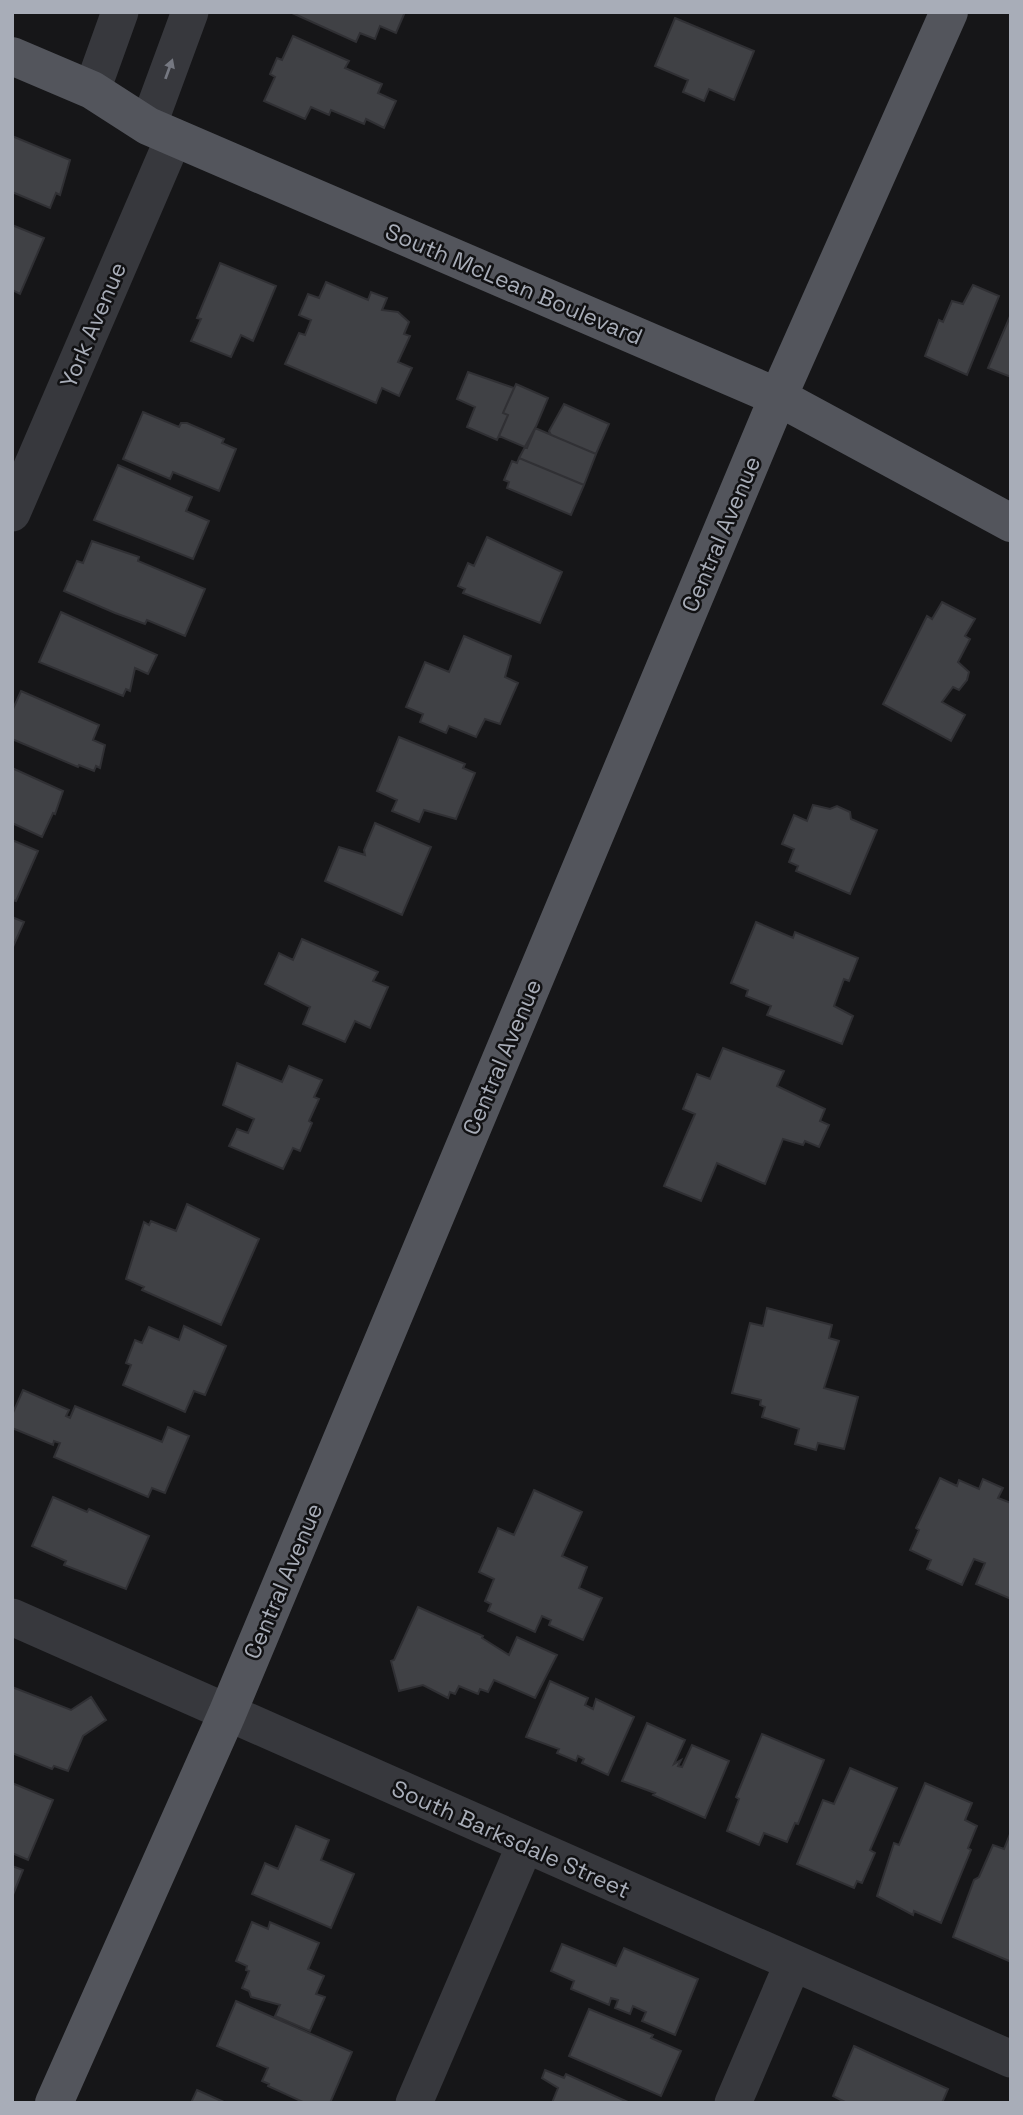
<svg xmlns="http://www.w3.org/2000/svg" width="1023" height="2115" font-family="'Space Grotesk',sans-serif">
	<rect width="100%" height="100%" fill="#161618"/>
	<path fill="#404145" stroke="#303034" stroke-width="2" d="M290,12H405L396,33L380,26L375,39L360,33L356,42Z
		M675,18L754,51L734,100L709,89L704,101L683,92L688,80L655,66Z
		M293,36L349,61L345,68L382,84L378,93L396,101L384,128L366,119L364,124L331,110L329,115L311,107L305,119L264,101L275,77L270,74L277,58L282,60Z
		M12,136L70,160L60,195L56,193L50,208L12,192Z
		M12,225L44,238L20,294L12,290Z
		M220,263L276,286L253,341L241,335L231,357L191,341L201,319L197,318Z
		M326,282L368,300L371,292L387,298L382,310L398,312L409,322L404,334L410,336L398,362L412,368L399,396L382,388L376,403L285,364L299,333L305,335L311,320L299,315L308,294L319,298Z
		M973,285L999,296L967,375L925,356L939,320L943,322L952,301L963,304Z
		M1011,314V377L988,368Z
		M468,372L514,388L503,413L508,415L497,440L467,427L475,407L457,399Z
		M516,384L548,398L527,448L499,436L508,415L503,413Z
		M564,404L609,424L596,454L551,435L549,431Z
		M143,412L179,427L181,423H187L224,439L222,443L236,449L219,491L173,472L170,479L123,459Z
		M535,428L596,454L584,485L519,458Z
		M519,458L584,485L571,515L507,488L509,482L504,480L512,461L517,463Z
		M118,465L192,497L186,511L209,521L193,559L94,520Z
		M487,537L562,572L540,623L463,593L465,589L458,586L468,563L474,566Z
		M92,541L139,557L138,561L205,589L185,636L147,620L145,624L115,613L64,591L77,561L83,563Z
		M942,602L975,619L965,636L970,639L958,662L969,672L967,680L959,690L953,687L942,702L965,715L951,741L883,704L927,616L932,619Z
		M61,612L157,655L148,674L135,668L130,691L126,689L123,696L39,662Z
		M464,636L511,656L505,677L518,683L500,724L485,719L476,737L449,726L446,733L420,722L423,714L406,707L425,662L449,672Z
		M21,691L99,725L93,740L105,745L100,768L96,766L94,771L79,765L78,767L12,739V711Z
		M399,737L465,764L463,768L475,773L456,819L424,810L419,822L392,811L397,800L377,791Z
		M12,768L63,791L55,814L53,813L42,837L12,823Z
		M813,805L830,809L837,806L850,812L851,819L877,830L850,894L796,871L798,866L789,862L794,849L782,844L794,815L807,821Z
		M375,823L431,847L402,915L325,881L339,847L365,855L364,850Z
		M12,840L38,851L16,901L12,900Z
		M12,917L24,922L12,949Z
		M756,922L793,938L795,932L858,958L849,981L844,979L834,1006L853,1016L842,1044L767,1015L771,1006L746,996L748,990L731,983Z
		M302,939L378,972L373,981L388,987L370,1028L355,1021L345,1042L303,1024L310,1007L265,984L279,953L293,960Z
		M723,1048L784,1071L777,1086L825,1109L820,1121L829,1125L819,1147L805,1141L803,1145L783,1139L765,1184L717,1163L701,1201L664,1186L695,1114L683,1109L697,1074L710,1079Z
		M237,1063L282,1082L289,1066L322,1080L314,1097L319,1099L309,1121L312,1123L300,1151L293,1148L283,1169L229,1146L237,1129L248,1133L254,1119L223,1105Z
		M187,1204L259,1239L221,1325L142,1290L144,1287L126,1279L144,1222L149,1225L151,1221L176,1231Z
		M767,1308L832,1325L829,1338L839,1341L824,1388L858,1397L844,1449L818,1443L816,1450L795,1444L799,1429L762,1417L765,1407L760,1405L761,1400L732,1393L750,1323L763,1326Z
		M184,1326L226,1346L205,1395L194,1391L185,1412L123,1385L131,1365L126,1363L135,1340L142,1343L149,1327L179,1340Z
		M23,1390L69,1410L66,1416L70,1418L75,1406L162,1442L168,1427L189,1436L165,1493L152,1488L148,1497L54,1457L60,1443L54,1441L53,1445L12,1428V1415Z
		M940,1478L957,1486L959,1480L979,1489L983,1479L1003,1488L998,1498L1011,1503V1599L976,1584L985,1563L974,1559L962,1585L927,1569L931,1560L910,1550L919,1530L916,1528Z
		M534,1490L582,1512L562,1556L587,1567L579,1588L602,1598L583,1640L549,1625L551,1620L542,1616L535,1632L488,1611L491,1604L485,1601L494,1579L479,1572L498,1528L514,1535Z
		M53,1497L87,1512L89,1509L149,1536L126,1589L64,1565L66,1561L32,1546Z
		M418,1607L483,1636L482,1638L509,1655L517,1637L557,1655L535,1698L494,1680L488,1692L480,1689L478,1694L459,1686L455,1694L450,1692L448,1698L423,1685L399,1691L391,1661L394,1660Z
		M550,1681L588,1698L585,1705L593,1709L596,1699L634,1717L608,1775L582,1763L584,1759L578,1756L576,1761L557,1753L559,1749L526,1737Z
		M12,1687L71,1710L91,1697L106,1720L83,1736L68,1771L54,1766L52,1769L12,1753Z
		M647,1723L685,1740L674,1764L681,1760L678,1766L682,1767L692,1745L729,1761L705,1818L653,1795L655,1793L622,1781Z
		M762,1734L824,1760L798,1824L795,1823L787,1842L764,1833L759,1845L727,1831L739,1799L736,1797Z
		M850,1768L897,1788L870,1850L875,1853L862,1883L857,1881L854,1888L797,1864L823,1800L834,1804Z
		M12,1783L53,1800L28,1860L12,1853Z
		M925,1783L972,1803L965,1820L977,1826L968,1848L971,1850L941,1923L914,1911L913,1915L877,1896L894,1843L899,1845Z
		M296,1826L329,1840L321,1860L354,1874L331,1928L252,1894L265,1863L278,1869Z
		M1010,1834L1011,1958L1009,1961L953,1937L974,1880L979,1877L993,1845L1004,1849Z
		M12,1866L23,1870L12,1897Z
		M252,1922L268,1929L270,1922L319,1943L308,1969L324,1976L316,1994L325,1997L310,2031L275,2016L280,2005L251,1997L249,1991L242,1988L249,1971L246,1970L247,1966L236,1961Z
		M562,1944L616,1966L624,1948L698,1979L675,2035L642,2021L646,2012L633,2006L630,2014L615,2008L618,2000L611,1998L609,2005L571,1989L574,1981L551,1971Z
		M236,2001L352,2052L330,2103H305L268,2086L269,2084L262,2081L268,2068L217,2046Z
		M589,2009L653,2035L651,2038L681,2051L661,2096L569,2056Z
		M854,2046L948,2089L942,2103H847L833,2096Z
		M545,2070L564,2078L566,2074L630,2103H552L558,2088L542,2078Z
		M197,2090L226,2103H191Z"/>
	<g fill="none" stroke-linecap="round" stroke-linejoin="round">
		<path stroke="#37383d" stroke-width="37" d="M92,90L120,12
			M148,126L190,12
			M12,513L174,137
			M12,1617L1011,2059
			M414,2103L525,1845
			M733,2103L793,1963"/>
		<path stroke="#53555c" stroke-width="38" d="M12,56L92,90L148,126L778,397L1011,523
			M54,2103L227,1714L778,397L949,12"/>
	</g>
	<defs><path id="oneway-solid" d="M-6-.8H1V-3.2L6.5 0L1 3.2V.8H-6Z" transform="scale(1.75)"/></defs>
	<use fill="#757881" href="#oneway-solid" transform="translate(169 69) rotate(-70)"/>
	<g text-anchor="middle" stroke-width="5" stroke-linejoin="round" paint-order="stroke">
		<g font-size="23" fill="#a8adb8" stroke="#111113">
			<text transform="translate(514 284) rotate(23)" y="8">South McLean Boulevard</text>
			<text transform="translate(93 325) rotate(-67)" y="8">York Avenue</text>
			<text transform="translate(721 534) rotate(-67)" y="8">Central Avenue</text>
			<text transform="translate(502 1057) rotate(-67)" y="8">Central Avenue</text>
			<text transform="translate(283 1581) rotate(-67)" y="8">Central Avenue</text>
			<text transform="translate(511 1839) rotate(24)" y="8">South Barksdale Street</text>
		</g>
	</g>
	<rect width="1023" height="2115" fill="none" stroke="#a8adb8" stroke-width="28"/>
</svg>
